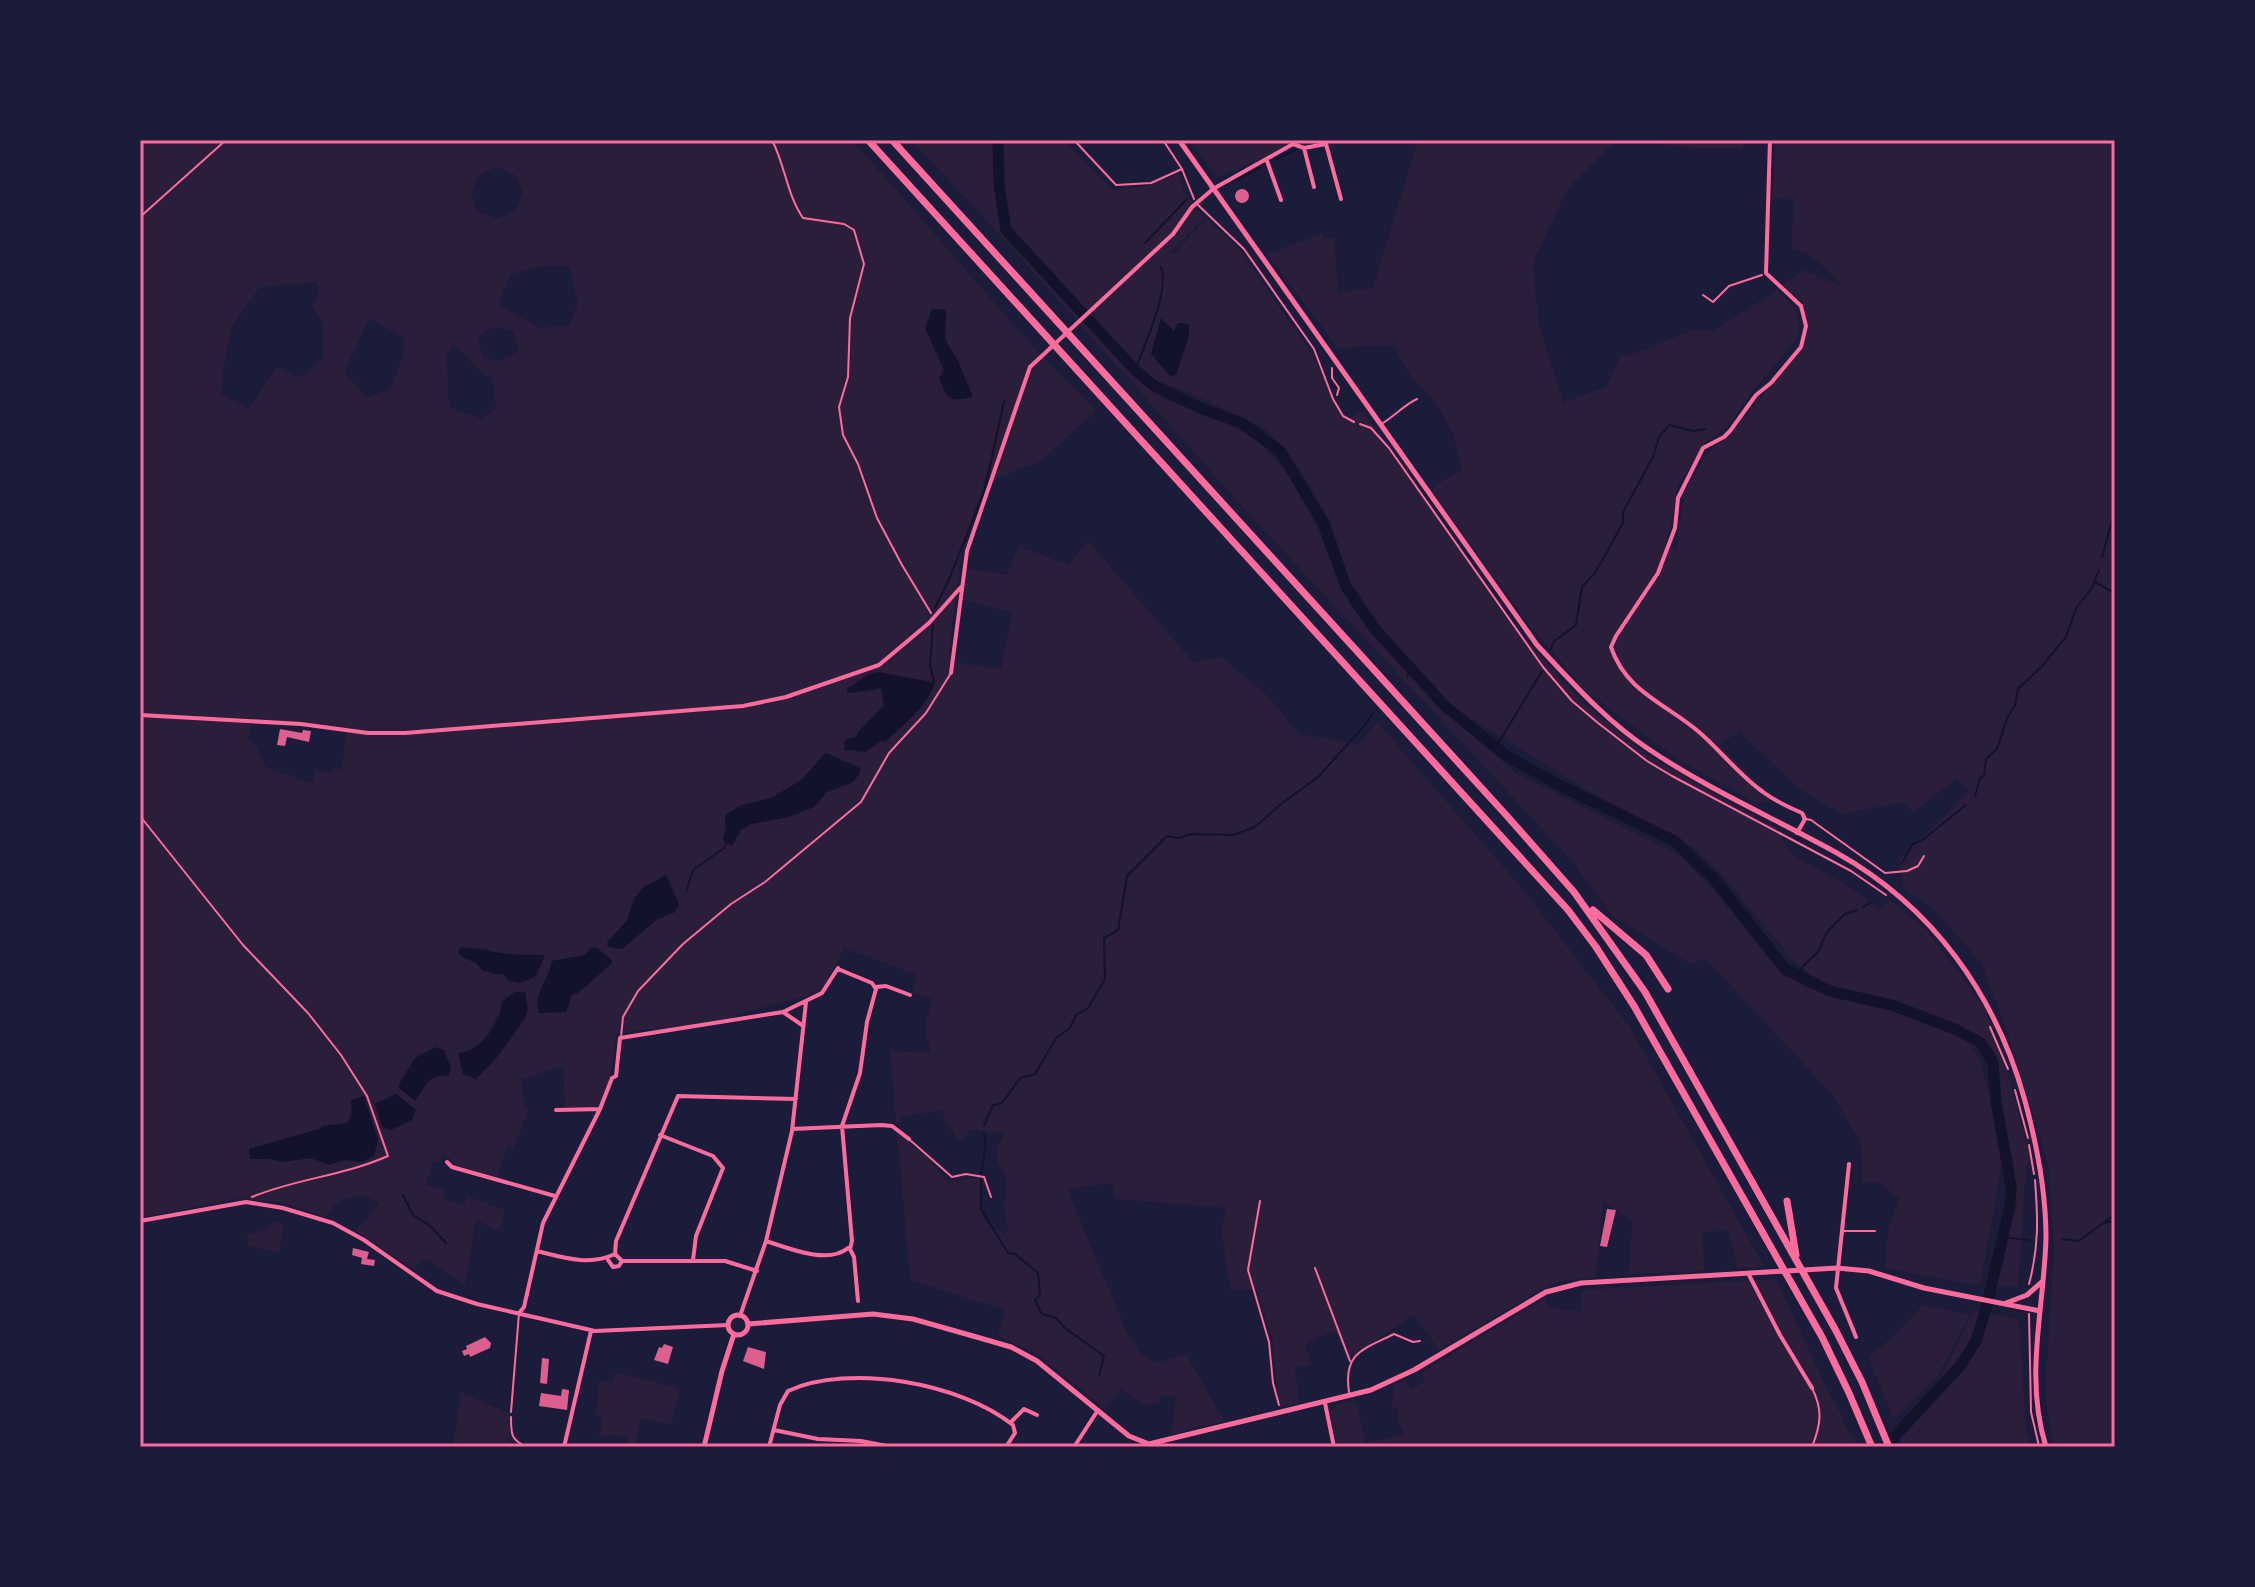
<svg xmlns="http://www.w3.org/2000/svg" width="2255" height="1587" font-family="Raleway,sans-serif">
	<rect width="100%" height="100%" fill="#1b1b3a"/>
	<path fill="#2a1e3b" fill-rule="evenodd" d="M140,140H851C934,229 1009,326 1096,411L1041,461L997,478L987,473L961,557L949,651L954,662L1001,669L1012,613L964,600L966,568L1007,575L1019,546L1068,565L1088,541L1193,662L1220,657L1265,693L1299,734L1359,744L1377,722L1521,887L1629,1026L1764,1266L1738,1268L1728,1230L1702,1233L1705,1271L1628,1274L1633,1221L1603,1202L1596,1277L1567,1280L1550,1285L1439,1350L1414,1315L1347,1359L1335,1330L1305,1344L1312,1365L1295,1367L1299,1403L1278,1407L1273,1342L1257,1290L1230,1289L1221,1229L1227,1208L1116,1199L1111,1183L1067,1189L1127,1333L1140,1353L1156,1363L1186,1354L1225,1422L1190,1428L1171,1435L1176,1397L1161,1395L1160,1402L1146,1406L1121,1389L1105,1409L1037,1354L998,1336L1005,1310L910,1280L897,1132L928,1158L947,1181L980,1178C980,1203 975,1224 1005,1233L1009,1229C1008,1221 1004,1213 1004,1205C1004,1198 1008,1193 1007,1186C1006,1163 984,1162 1006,1133L970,1130L960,1143L945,1122L942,1110L902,1117L901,1123H896L890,1051L931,1053L925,1028L932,999L912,993L917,975L844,948L826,984L818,993L735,1015L732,1019L654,1032L650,1029L616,1034L611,1073L600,1106L565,1108L563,1066L521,1079L525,1109H529L513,1149L507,1147L497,1178L455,1165L451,1159L443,1156L441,1163L433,1162L426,1185L445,1190L443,1199L464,1205L467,1196L505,1210L499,1231L479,1221L475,1223L465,1285L427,1260H422L414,1269L357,1232L360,1224L366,1221L379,1204C362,1189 335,1197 326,1217L279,1202L237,1199L140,1218ZM497,167L515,175L523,193L515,211L497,219L478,211L471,193L479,175ZM569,266L578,304L569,325L539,328L499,304L510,275L535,267ZM316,282L320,291L312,306L323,325V360L299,377L277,367L249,409L221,394L225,359L233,324L260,287ZM932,309L946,310L945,339L958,361L939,379L944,370ZM370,318L404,338L403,356L390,389L367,398L344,372ZM492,327L512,330L520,351L499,361L484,358L477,338ZM453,346C473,356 470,369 492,378L496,408L482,419L449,407L447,355ZM878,672L935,683L881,741L859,752L844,750C855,735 868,723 883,710L884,705L881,688L866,692L850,688L869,674ZM250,724L301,725L346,732L342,770L334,768L329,773L315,770L312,783L266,767L256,745L248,740ZM829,754L860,768L853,782L827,792L814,807L788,817L751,824L741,830L732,845L723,840L726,827L725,816L744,804L771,798L800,781L810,772L822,755ZM666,875L679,904L675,911L656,920L622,949L609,947L614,934L627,921L634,899L644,888ZM468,947L487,949L492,953L544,955C508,973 492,991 468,947ZM585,955L612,963L578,993L572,995L566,1012L539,1013C536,990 548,983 552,961ZM525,993C530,1027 498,1056 476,1079L468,1074L458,1054C490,1051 485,1025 503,1008C509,1002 518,998 525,993ZM436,1048L444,1075L428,1080L419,1095L408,1093L398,1087C407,1063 417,1061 436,1048ZM396,1094L416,1110L405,1124L382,1127L375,1104ZM364,1097L378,1140L359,1162L344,1160L340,1163L311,1158L281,1162L249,1149L319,1129L323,1126L347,1123L353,1109Z
		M911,140H1063L1112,190L1143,187L1179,174L1184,192L1204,217L1171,252L1174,254L1207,219L1240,249L1309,350L1346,419L1362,411L1516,628L1582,701L1637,747L1666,766L1782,831L1783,843L1795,857L1842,882L1879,909L1889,900L1926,929L1984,1007L2007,1071L2031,1158L2026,1167L2018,1286L1995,1287L2014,1169L2001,1101L1985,1057L1970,1044L1978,1056L1993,1105L2002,1163L1980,1286L1885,1268L1888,1229L1899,1199L1880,1183L1863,1182L1860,1140L1831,1093L1705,958L1691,964L1611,915L1574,863L1250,515L1002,237ZM1155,381L1184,390L1264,428L1287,451L1309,484L1331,524L1350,581L1384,631L1454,708L1589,791L1694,848L1725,879L1796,964L1820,981L1844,991L1905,1008L1909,1015L1839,999L1802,985L1776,967L1714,890L1680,856L1517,774L1442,709L1384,647L1355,611L1339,582L1317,527L1288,474L1261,443L1225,422L1160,397Z
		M1191,140H1289L1281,150L1217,178Z
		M1415,140H1745L1742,148H1690L1639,141L1612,144L1568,188L1533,262L1538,321L1563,403L1607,386L1620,356L1634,354L1692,330L1714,331L1777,290L1795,308L1800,327L1795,341L1752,392L1727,427L1705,443L1677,488L1672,522L1665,545L1676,550L1685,490L1708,453L1730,435L1803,347L1809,327L1803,303L1782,285L1803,270L1844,287L1813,257L1791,248L1794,200L1772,198L1776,140H2115V1447H2054L2045,1395L2054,1249L2049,1167L2006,1028L1981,963L1933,908L1904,889L1899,859L1945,816L1968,790L1956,779L1913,812L1904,802L1842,814L1801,790L1739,732L1719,745L1774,799L1758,804L1679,760L1586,691L1526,621L1433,493L1435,485L1462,470L1453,433L1434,400L1411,377L1393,345L1338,348L1267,254L1322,234V238H1334L1338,292L1373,288L1416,146Z
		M272,1221L284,1224L279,1253L248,1246L247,1235L270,1228Z
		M1776,1279L1831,1397C1843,1412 1846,1435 1861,1447H1337L1330,1412L1339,1404L1355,1401L1366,1443L1406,1434L1399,1423L1397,1407L1392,1408L1393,1386L1405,1381L1411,1390L1426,1380L1422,1374L1425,1370L1544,1299L1548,1306L1564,1311H1581V1290Z
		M1923,1305L1970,1315L1937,1377L1894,1419L1873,1371L1869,1356L1895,1335Z
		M1974,1310L2019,1319L2026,1433L2033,1447H1901L1896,1427L1940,1380Z
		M615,1372L680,1388L671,1425L641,1418L635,1444L626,1442L627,1438L610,1434L608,1438L599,1436L603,1418L596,1416L599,1380L612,1383Z
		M461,1392L510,1414L509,1441L521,1447H453Z"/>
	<path fill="#12122b" d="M932,309L946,310L945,339L958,361L973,397C949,402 948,401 939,378L944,370L925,328Z
		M1161,318L1174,331L1178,323L1189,324V336L1176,375L1170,376L1151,354Z
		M878,672L935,683C926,708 904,724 885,742L881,741L865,752L849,749L845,751L844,742L847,739L856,737L858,732L884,705L881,688L851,693L847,692V689L869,674Z
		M826,753L860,768V773L853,782L827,792L814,807L788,817L751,824L741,830L732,846L723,840L726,827L725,816L739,806L771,798L800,781Z
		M666,875L679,904L675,912L656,920L622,949L609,947L607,942L627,921L634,899L643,888Z
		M461,947L516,955H545L536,976L521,983L509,981L504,975L483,971L476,963L460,956L458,951Z
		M592,947L597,948L612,960V963L578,993L572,995L566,1012L539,1013C532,994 549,981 552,961L585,955Z
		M515,992H525L528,1009L525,1018L494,1061L476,1079L463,1074L458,1053C479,1052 503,1023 501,1002Z
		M436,1047L444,1050L451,1067L449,1076C428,1073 426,1086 415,1101L398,1087L415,1058Z
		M396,1094L416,1110L412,1120L391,1130L382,1127L375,1104Z
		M364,1096L378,1140L374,1156L362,1162L344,1160L329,1165L311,1158L281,1162L270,1159H250L249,1149L319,1129L323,1126L347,1123L352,1115L351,1100Z"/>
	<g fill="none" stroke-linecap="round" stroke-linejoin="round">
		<path stroke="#12122b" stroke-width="2" d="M1299,140V142
			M1275,160L1296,149
			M1226,185L1263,166
			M1196,192H1198
			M1145,243L1187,199
			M1135,370C1144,346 1170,291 1161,267
			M2102,557L2112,521L2115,520
			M2095,582L2115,593
			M935,608L950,577L985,489L1004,401
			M933,624L930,665L934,682
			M1551,649L1553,642L1576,625L1582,587L1595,573L1623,523V512L1653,457L1659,437L1669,425L1693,431L1705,429
			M1407,676L1412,670
			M1496,747L1542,671
			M1975,796L1980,778L1984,776L1986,759L1997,749L2007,718L2015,705L2018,689L2042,666L2066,637L2076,608L2092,588L2099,570
			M1902,863L1913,844L1921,841L1966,805
			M686,891L693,870L723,849L727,842
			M1863,907L1871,902
			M1800,978L1802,967L1818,952L1827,932L1845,914L1857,910
			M984,1126L993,1105L1002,1103L1020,1078L1035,1074L1056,1038L1070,1028L1076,1015L1088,1008L1105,979L1104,938L1118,930L1127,876L1167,836L1179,838L1191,834L1233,835L1255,827L1281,804L1318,777L1365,725L1373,713
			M981,1174L986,1145L984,1134
			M981,1178V1209L1008,1253L1015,1254L1038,1273L1040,1295L1035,1300L1042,1314L1056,1318L1065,1328L1104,1356L1099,1375
			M403,1195L413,1215L429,1225L446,1243
			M2106,1221L2115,1215
			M2002,1237L2029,1240
			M2062,1239L2079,1241L2103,1223L2115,1221"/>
		<path stroke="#12122b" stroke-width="11" d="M998,140L999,185L1006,230L1135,370L1153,385L1200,408L1242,423L1280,451L1323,522L1346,587L1373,627L1445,706L1507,756L1557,784L1675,841L1716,881L1785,969L1830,991L1892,1005L1957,1030L1981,1043L1993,1062L1996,1102L2011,1186L2010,1206L1986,1309L1976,1341L1961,1365L1885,1447"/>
	</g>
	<path fill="#dd5f8e" d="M1235 196a7 7 0 1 1 14 0a7 7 0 1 1-14 0Z
		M280,729L302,733L303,730L311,731L309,742L287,737L285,746L277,745Z
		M1607,1209L1616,1210L1607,1247L1600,1246Z
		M353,1248L369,1252L367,1259L375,1260L374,1266L361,1264L362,1258L352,1255Z
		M485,1337L491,1343L490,1348L470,1357L469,1354L464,1356L462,1351L467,1349L466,1346Z
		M664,1344L673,1347L668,1364L654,1360L659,1347L662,1348Z
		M748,1347L766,1352L764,1369L743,1361Z
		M542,1358L549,1359L547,1384L540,1383Z
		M562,1389L569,1390L567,1410L539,1406L541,1393L561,1396Z"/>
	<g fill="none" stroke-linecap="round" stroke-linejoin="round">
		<path stroke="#ff6b9d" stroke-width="2" d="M772,140C785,165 787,195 803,218L844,224L854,230L864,264L850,318L848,377L839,407L843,435L858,464L877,518L902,565L931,613
			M1074,140L1116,185L1151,183L1182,169
			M1163,140L1182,169L1194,199
			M140,217L226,140
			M1703,295L1713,302L1729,286L1762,275
			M1332,368V378L1339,388L1337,395
			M1360,424L1371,428L1389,448L1543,667L1572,701L1598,723L1647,761L1672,776L1851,871L1886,895
			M140,816L243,945L308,1013L341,1055L367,1096L388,1156C343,1176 294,1179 252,1197
			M1990,1027L2008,1069
			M2015,1090L2028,1138
			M2029,1145L2034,1174
			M1260,1201L1248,1270L1269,1342L1273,1383L1279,1405
			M2029,1284C2039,1247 2038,1218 2035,1180
			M2029,1314L2031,1412L2039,1446
			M511,1417C511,1435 511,1440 527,1447"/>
		<path stroke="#ff6b9d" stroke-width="2" d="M1197,204L1244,249L1314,349L1333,399L1343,416L1354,422
			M1383,423C1396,415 1404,405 1417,399
			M1806,819L1811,820L1885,873L1907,871L1918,866L1924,856
			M621,1037L623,1017L638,991L683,944L731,904L765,882L861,802L889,753L926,713L951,673
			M910,1140L952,1177L966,1174L984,1177L991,1197
			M1844,1231H1875
			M1315,1268L1350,1361
			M1812,1388C1823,1410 1821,1424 1812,1447
			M1349,1392C1343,1352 1364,1349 1394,1334L1413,1342L1420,1341
			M511,1412L519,1313"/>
		<path stroke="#ff6b9d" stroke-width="4" d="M1770,140L1766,273L1801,306L1806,326L1801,347L1771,383L1756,395L1730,431L1724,437L1703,448L1678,498L1675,528L1658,573L1616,636L1611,647C1626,692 1665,703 1699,732C1721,751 1739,775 1763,792C1775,801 1788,807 1802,813L1805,819L1797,833
			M1293,144L1304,148L1326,144L1341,199
			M1304,148L1314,187
			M1267,161L1281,200
			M951,673L967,551L1030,367L1173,234L1192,207L1213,189L1293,144
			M140,715L301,724L368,733H405L743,706L786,697L879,665L929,623L961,587
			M838,969L872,983L876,989L867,1022L860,1073L842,1126L852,1241L850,1249L854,1257L858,1301
			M875,987L886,986L910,995
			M783,1012L802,1025
			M556,1110L600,1109
			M792,1129L881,1125L892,1126L909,1139
			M660,1135L713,1156L723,1168L696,1236L693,1260
			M447,1162L452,1167L555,1196
			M1849,1164L1836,1288L1856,1337
			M140,1221L246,1202L283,1208L333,1223L364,1240L437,1291L477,1304L595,1331L728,1325
			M766,1241C788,1248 828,1265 848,1248
			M537,1251C565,1258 590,1266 615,1254L622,1261L619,1266L613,1267L608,1260
			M615,1254L616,1241L678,1096L796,1099
			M622,1261H725L757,1271
			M1748,1273L1780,1335L1812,1388
			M519,1313L524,1307L543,1223L600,1109L612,1078L616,1076L620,1038L783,1012L822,993L838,968
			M740,1316L766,1241L792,1131L806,1002
			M1325,1403L1334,1447
			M1011,1422L1024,1409L1037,1415
			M774,1430L818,1439L861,1441L892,1447
			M564,1447L591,1331
			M631,1447H632
			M769,1447L780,1405L788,1391C849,1363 961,1383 1013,1425L1015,1433L1006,1447
			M1074,1447L1098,1410"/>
		<path stroke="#ff6b9d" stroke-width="5" d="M1179,140L1537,645C1572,682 1604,719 1647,748C1707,789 1774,818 1837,853C1933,907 1996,995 2025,1101C2037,1145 2046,1191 2046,1238C2044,1310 2024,1376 2046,1447
			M2006,1303L2027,1295L2043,1281
			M728 1325a10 10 0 1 1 20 0a10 10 0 1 1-20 0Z
			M748,1324L873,1314L913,1319L980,1338L1011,1347L1037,1361L1129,1436L1149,1444L1371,1390L1414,1370L1546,1292L1581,1283L1837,1268L1869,1271L1924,1288L2040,1311
			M704,1447L722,1371L734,1334"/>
		<path stroke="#ff6b9d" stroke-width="7" d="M868,140L1568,910L1596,947L1634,1006L1822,1337L1849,1393L1872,1447
			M892,140L1507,816L1574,892L1645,992L1835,1329L1862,1382L1889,1447
			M1593,910L1646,955L1668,989
			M1787,1201L1796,1255"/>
	</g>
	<rect width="2255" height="1587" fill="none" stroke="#1b1b3a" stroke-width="284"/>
	<rect x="142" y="142" width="1971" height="1303" fill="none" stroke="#ff6b9d" stroke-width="3"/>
</svg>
